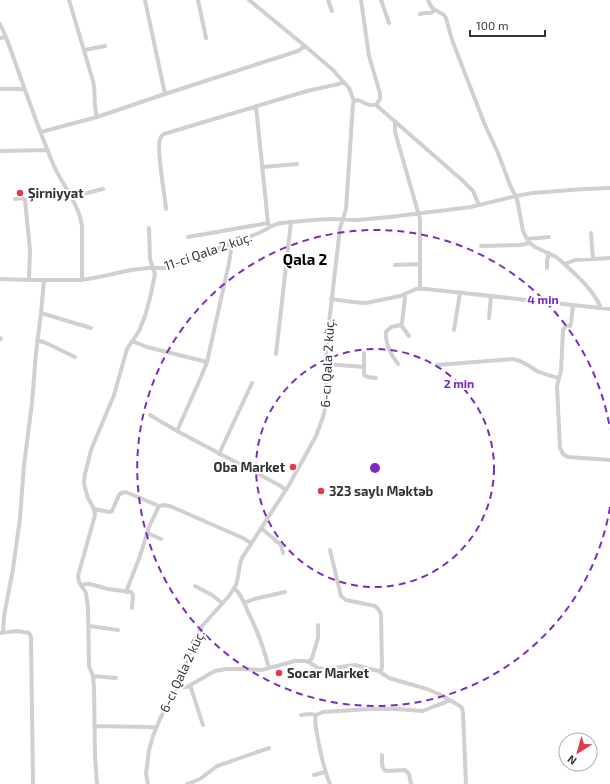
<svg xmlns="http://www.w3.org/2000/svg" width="610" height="784" font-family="'Exo 2',sans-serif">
	<rect width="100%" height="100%" fill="#fff"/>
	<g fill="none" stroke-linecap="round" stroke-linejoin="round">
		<path stroke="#d0d0d0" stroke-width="4" d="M69,0L93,81C96,93 93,105 97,117
			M145,0L165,94
			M198,0L206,38
			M249,0L305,46L333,70L349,88L354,101
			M328,0L332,11
			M381,0L389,23
			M428,0L432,8L444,15L446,18L452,40L485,125L498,153L510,185L517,199L523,231L527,239L530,243L535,247L556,257L560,260C575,274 593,289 601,308
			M420,14L425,13H431L435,10
			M0,24L6,37C22,80 36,124 54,166C63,186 79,204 82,226V280
			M0,38L6,37
			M84,50L105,46
			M0,89H25
			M376,105L462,180L473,191L479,205
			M256,106L268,223
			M395,121V132L420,219V289
			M41,132L97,117L165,94L298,51L305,46
			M0,151L48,150
			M263,167L297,164
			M71,197L103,189
			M15,199L22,198L25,200L30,250L29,280
			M166,209C165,195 156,149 160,139C161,136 162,135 164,134L307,91L339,84L344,82
			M591,233L593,259
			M188,237L268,223L269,225
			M527,239L549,237
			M481,246L521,245L530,243
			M565,264L575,260L610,258
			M395,265L420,264
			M547,268V261L549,253
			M0,279L29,280H82L99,277L131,270L148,268H164L176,265L259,233L274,225L281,223L313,220L330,219L357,220L390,217L471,207L516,196L533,193L584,189L610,188
			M331,299L353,302L366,303L400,296L416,289H426L610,309
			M573,305L571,323L570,326H566L563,330L561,371L559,378L557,386L560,448L563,454L568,457L610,460
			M41,313L91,328
			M489,318L491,296
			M401,325L409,336
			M454,330L460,293
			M0,338L1,339
			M37,340L46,343L75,357
			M132,341L147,347L207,362
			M364,353V375L368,377L376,378
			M276,354L291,222
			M326,364L364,367
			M398,364C391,355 385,343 386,332L391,327L401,325L402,323L405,298L404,295
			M437,365L513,359C524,361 528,366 537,371C543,374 551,376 559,378
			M150,415L177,431L279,485L286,490
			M177,431L201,377L207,362L229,263L231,250V244
			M219,454L252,383
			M94,509L109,512L112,511L119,495L121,493L126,492L159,506L165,505L172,507L243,538L251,543
			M261,528L281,545L283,553
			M147,533L161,539
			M330,550L341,596L346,600L375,606C378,608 379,610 381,614L382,666L381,672
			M82,585L86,584H90L108,589L131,592L133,595L132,608
			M195,586L212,595L222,603
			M234,588C241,594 245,604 248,612C257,630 264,648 269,668
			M126,592L140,556L149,527L159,506
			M244,603L254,599L285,592
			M89,626L118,630
			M0,633L17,631L29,633L31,637L33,784
			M3,633L4,616L13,569L20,518L24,465L32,403L36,353L41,313L44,280
			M309,662L312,658L318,638V625
			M93,676L116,678
			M190,685L203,725
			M177,687H187L215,671L226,669H241L262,670L295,661H305L309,662L318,668L326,669L355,665L363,667L370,669L379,671L389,678L427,689L441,695L460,706L462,708L463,713L466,784
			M301,715L310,714L316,715
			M94,726L149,727L156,728
			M382,755C382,761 381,769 386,771L405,770L409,774L411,784
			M314,775L325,772
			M97,784L95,756L94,687L93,676L89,666L88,608L86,593L79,582L78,576L95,515L94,509L88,498L85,488L84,483L85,474L91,450L114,395L127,349L139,331L145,316L150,298L155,274L150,259L149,228
			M148,784L146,774L149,750L153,736L160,719L181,678L195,639L203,625L229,596L236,585L238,577L240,564L242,558L289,485L316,436L323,417L326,405V349L340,228L346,209L353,104L354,101L358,100L369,105H376L380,99V93L369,56L361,0
			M187,784L200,779L217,766L269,748
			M330,784C323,767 320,751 317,734C316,727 314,721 316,715L323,712L370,709H396L423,711L435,706L444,703L449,700"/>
	</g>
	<g fill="none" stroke="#7b2cbf" stroke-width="2" stroke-dasharray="7 5">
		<circle cx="375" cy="468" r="119"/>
		<path d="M610 507A238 238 0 1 1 610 429"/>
	</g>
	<g fill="#e63946" stroke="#fff" stroke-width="1.5">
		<circle cx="20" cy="193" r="4"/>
		<circle cx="293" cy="467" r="4"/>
		<circle cx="321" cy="491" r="4"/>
		<circle cx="279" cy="673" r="4"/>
	</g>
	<g text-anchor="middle" stroke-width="4" stroke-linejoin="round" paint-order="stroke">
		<g font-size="13" font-weight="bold" fill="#333" stroke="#fff" text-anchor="start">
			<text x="28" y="198">Şirniyyat</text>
			<text x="285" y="472" text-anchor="end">Oba Market</text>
			<text x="329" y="496">323 saylı Məktəb</text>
			<text x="287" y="678">Socar Market</text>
		</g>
		<g font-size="13" fill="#333" stroke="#fff">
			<text transform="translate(208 251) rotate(-19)" y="5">11-ci Qala 2 küç.</text>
			<text transform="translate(327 363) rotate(-87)" y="5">6-cı Qala 2 küç.</text>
			<text transform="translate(182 671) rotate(-65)" y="5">6-cı Qala 2 küç.</text>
		</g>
		<g font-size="15" font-weight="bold" fill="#000" stroke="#fff">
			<text x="305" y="265">Qala 2</text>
		</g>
	</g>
	<circle cx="375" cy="468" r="6" fill="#7b2cbf" stroke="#fff" stroke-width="2"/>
	<g font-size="12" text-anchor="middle" font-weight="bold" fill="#7b2cbf" stroke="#fff" stroke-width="4" stroke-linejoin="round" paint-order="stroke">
		<text x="543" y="304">4 min</text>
		<text x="459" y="388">2 min</text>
	</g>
	<g transform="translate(578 752) rotate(217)"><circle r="19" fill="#ffffff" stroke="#adadad"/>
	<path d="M0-3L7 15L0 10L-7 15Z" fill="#e63946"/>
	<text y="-6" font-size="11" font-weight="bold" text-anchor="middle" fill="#333333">N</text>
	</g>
	<path d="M470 30v6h75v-6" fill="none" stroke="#333333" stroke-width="2"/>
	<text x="476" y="30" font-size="12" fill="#333333" stroke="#ffffff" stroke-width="3" paint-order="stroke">100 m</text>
</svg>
